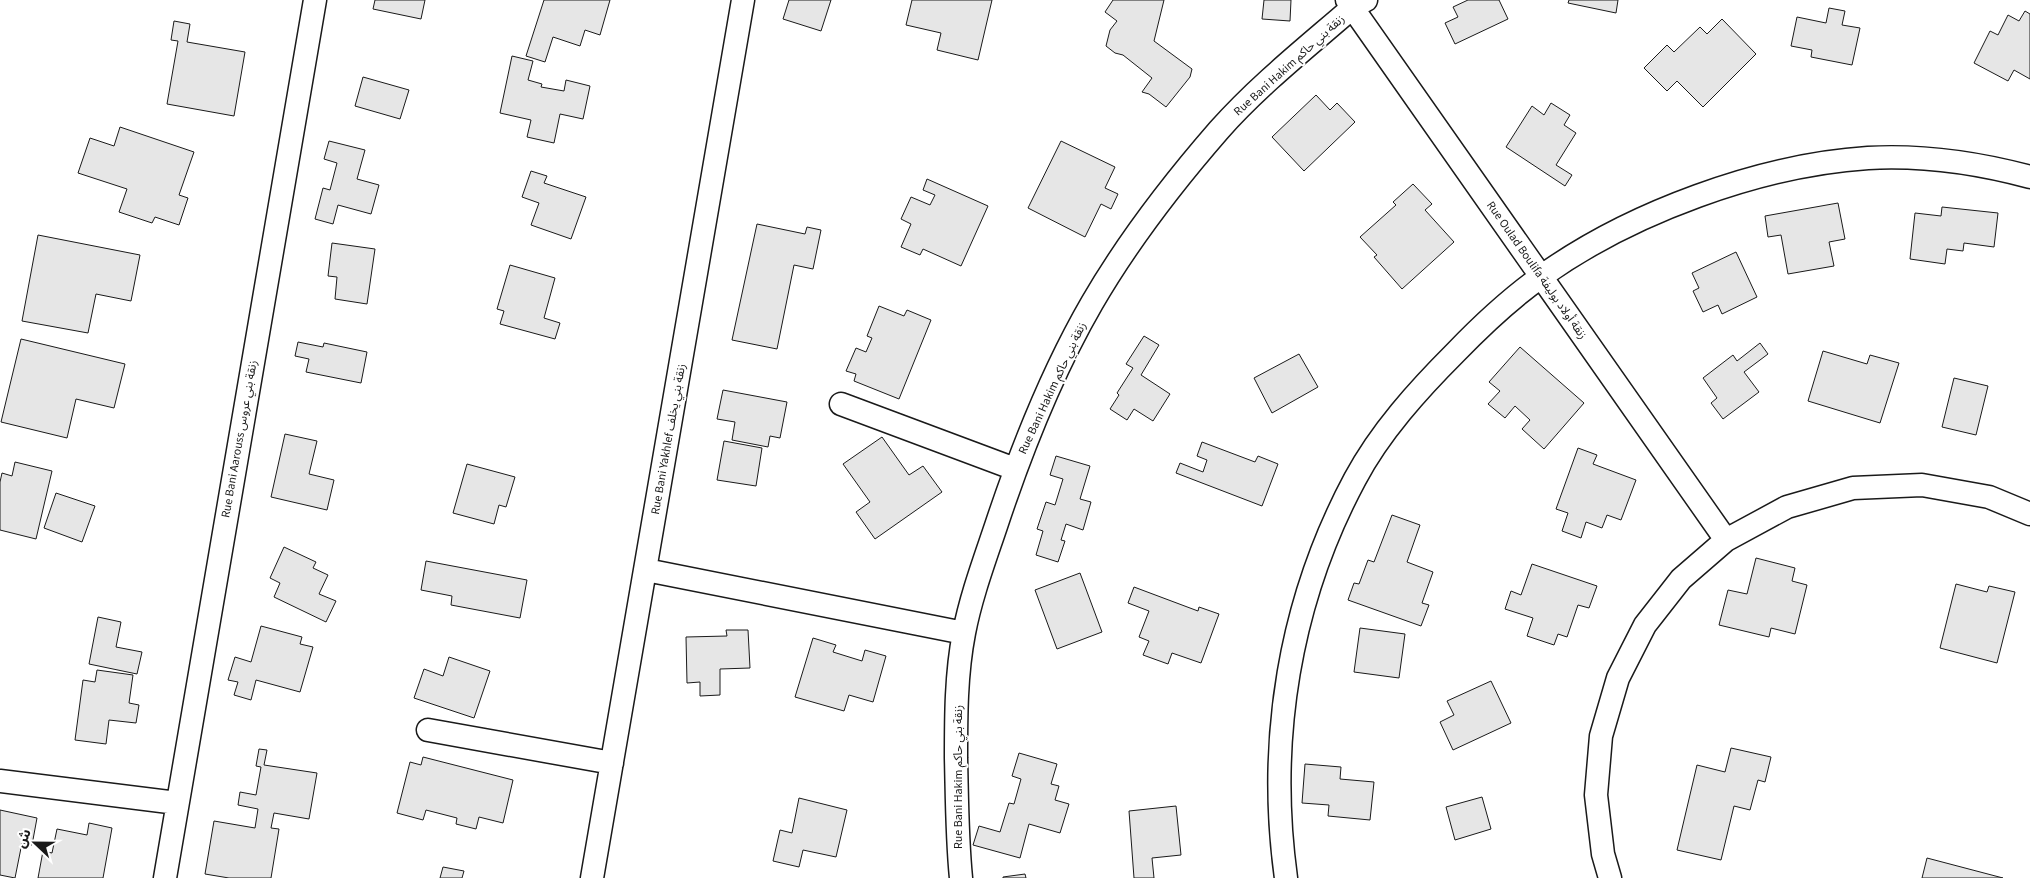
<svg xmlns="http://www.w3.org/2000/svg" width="2030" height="878" font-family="'Source Sans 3','Noto Sans Arabic',sans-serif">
	<rect width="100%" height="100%" fill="#fff"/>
	<path fill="#e6e6e6" stroke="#1a1a1a" d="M375,0H425L421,19L373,9Z
		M544,0H610L600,35L585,30L580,46L553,37L545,62L526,56Z
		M789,0H831L821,31L783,19Z
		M912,0H992L978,60L937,50L941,33L906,25Z
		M1113,0H1164L1154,41L1192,69L1190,77L1166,107L1149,94L1142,92L1152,78L1123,55L1115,53L1106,46L1110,30L1117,21L1105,12Z
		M1264,0H1291L1290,21L1262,19Z
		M1468,0H1499L1508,19L1455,44L1445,23L1458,17L1453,7Z
		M1569,0H1618L1616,13L1568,3Z
		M1829,8L1845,11L1842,25L1860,28L1852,65L1811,57L1812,50L1791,46L1797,17L1826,23Z
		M2025,11L2030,14V79L2014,70L2008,81L1974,63L1990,31L1998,35L2008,15L2019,21Z
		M1722,19L1756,54L1703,107L1677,81L1667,91L1644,68L1667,45L1674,52L1700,27L1707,34Z
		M174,21L190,24L187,42L245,52L234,116L167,104L178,41L171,40Z
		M512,56L533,61L528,80L542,84L541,87L564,91L566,80L590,86L583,119L560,114L554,143L527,137L531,120L500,113Z
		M363,77L409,90L400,119L355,106Z
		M1316,95L1330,110L1337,103L1355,122L1304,171L1272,137Z
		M1551,103L1570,115L1564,125L1576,133L1556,165L1572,175L1565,186L1506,147L1532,106L1544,115Z
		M120,127L194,152L179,195L188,198L179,225L155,217L152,223L119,212L127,189L78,173L90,138L114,146Z
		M329,141L365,150L357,179L379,185L371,214L338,205L333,224L315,219L323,188L330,190L337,163L324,159Z
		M1061,141L1115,167L1105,188L1118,194L1111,209L1101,204L1085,237L1028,208Z
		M531,171L547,176L544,183L586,197L571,239L531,225L539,203L522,197Z
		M927,179L988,206L961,266L923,249L920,255L901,247L911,224L901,219L911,197L930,205L935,195L923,190Z
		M1413,184L1432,204L1425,210L1454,242L1402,289L1374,257L1377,255L1360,237L1396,205L1393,202Z
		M1838,203L1845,239L1829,242L1834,266L1788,274L1781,235L1768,237L1765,216Z
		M1942,207L1998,213L1994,247L1964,243L1963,251L1947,249L1945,264L1910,259L1915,213L1941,216Z
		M757,224L805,234L807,227L821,230L813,269L794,265L777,349L732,340Z
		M38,235L140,255L131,301L96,294L88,333L22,321Z
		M332,243L375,249L367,304L335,299L337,277L328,276Z
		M1736,252L1757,297L1722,314L1718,305L1703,312L1693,291L1699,288L1692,273Z
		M510,265L555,278L544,318L560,323L555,339L500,324L504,311L497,309Z
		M879,306L904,316L907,310L931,320L899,399L854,381L856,374L846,371L856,348L866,352L872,338L867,336Z
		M1144,336L1159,345L1141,375L1170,394L1153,421L1134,409L1127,420L1110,409L1119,395L1117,393L1133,368L1126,364Z
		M21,339L125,364L114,408L76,399L67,438L1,422Z
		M298,342L323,347L324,343L367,352L361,383L306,372L309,359L295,356Z
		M1760,343L1768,354L1744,372L1759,392L1723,419L1711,403L1717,398L1703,378L1733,355L1737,361Z
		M1520,347L1584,403L1544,449L1522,429L1530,420L1515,406L1505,418L1488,404L1500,391L1489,382Z
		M1823,351L1867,364L1870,355L1899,363L1880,423L1808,401Z
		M1299,354L1318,387L1272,413L1254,378Z
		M1954,378L1988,386L1976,435L1942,427Z
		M723,390L787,402L780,438L770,436L768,447L732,440L735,422L717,419Z
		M285,434L317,441L309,474L334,480L327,510L271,497Z
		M882,437L909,475L923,466L942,492L875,539L856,512L870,502L843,464Z
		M724,441L762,448L756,486L717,480Z
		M1202,442L1255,462L1258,456L1278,464L1262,506L1176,473L1180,463L1203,472L1207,460L1197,456Z
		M1578,448L1597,455L1593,464L1636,480L1621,520L1607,515L1602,528L1586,522L1581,538L1562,531L1568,513L1556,509Z
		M1056,456L1090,466L1080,499L1091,502L1083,530L1066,524L1061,540L1065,541L1058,562L1036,555L1043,531L1037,529L1046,502L1055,505L1063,479L1050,475Z
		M15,462L52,471L36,539L0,530V482L2,473L12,476Z
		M467,464L515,477L506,507L499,505L494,524L453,513Z
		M56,493L95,506L82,542L44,528Z
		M1392,515L1420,525L1407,562L1433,572L1422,603L1429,605L1421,626L1348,600L1354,583L1359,584L1368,560L1374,562Z
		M284,547L316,562L313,568L328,575L319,594L336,601L326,622L274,597L280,583L270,578Z
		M1756,558L1795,568L1792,581L1807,585L1795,634L1771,628L1769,637L1719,625L1728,590L1747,594Z
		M426,561L527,580L520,618L451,605L452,596L421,590Z
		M1532,564L1597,586L1589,608L1578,605L1567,637L1558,634L1554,645L1527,636L1533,618L1505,609L1511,591L1521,595Z
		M1080,573L1102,632L1057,649L1035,590Z
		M1956,584L1987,592L1989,586L2015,592L1997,663L1940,648Z
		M1134,587L1198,611L1199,607L1219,614L1201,663L1172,653L1168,664L1143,655L1149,641L1139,637L1149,611L1128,603Z
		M98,617L121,622L116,647L142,652L137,674L89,664Z
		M261,626L302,637L300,644L313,647L300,692L256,680L251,700L234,695L238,682L228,680L235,657L251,662Z
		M1360,628L1405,634L1399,678L1354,672Z
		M726,630H748L750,668L720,669V695L700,696V682L687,683L686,637L727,636Z
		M813,638L836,645L833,652L862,661L865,650L886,656L873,702L849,695L844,711L795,697Z
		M449,657L490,671L474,718L414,698L424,669L443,676Z
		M97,670L133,675L129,703L139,705L136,723L109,720L106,744L75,740L83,680L95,682Z
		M1491,681L1511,723L1453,750L1440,722L1454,715L1447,701Z
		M1731,748L1771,757L1765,782L1758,780L1750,810L1734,806L1721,860L1677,850L1697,765L1725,772Z
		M259,749L267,750L264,765L317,773L309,819L274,813L271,828L279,829L271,878H229L205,874L214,821L255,828L258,809L238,805L240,792L256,795L261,767L256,766Z
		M1019,753L1057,764L1051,784L1059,786L1055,800L1069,804L1060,833L1029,824L1020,858L973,845L979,826L1000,832L1009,803L1014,804L1021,779L1012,776Z
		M423,757L513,780L503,823L479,817L476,829L456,824L457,818L426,810L423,820L397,813L410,762L421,765Z
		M1305,764L1341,767L1340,779L1374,782L1370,820L1328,816L1329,805L1302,803Z
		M1482,797L1491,829L1455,840L1446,807Z
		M799,798L847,810L836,857L803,850L799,867L773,861L780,830L792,833Z
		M1176,806L1181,855L1152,858L1154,878H1134L1129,811Z
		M0,810L37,818L32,845L22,843L15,878L0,875Z
		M89,823L112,828L103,878H38L43,851L52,853L57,829L87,835Z
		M1927,858L2003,878H1922Z
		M443,867L464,871L462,878H440Z
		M1025,874L1026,878H1003V877Z"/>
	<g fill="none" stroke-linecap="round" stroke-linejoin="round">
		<defs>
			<path id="minor" d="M1347,0L1726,540
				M841,404L1015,469
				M646,570L964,633
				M428,730L612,763
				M0,781L177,803
				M165,878L315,0
				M592,878L743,0
				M961,878C957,838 957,798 956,758C956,717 956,674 964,633C971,596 985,559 997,523C1022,448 1052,372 1092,303C1128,241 1172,184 1219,130C1259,85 1307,47 1352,8L1366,0
				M1286,878C1267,741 1289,602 1355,479C1380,432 1418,390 1456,352C1482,325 1511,298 1542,276C1630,213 1760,165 1868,158C1923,155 1978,163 2030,177
				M1610,878L1603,854L1596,795L1601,736L1618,678L1645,625L1681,579L1726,540L1787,507L1853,488L1922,485L1989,497L2030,514"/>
		</defs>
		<use href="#minor" stroke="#1a1a1a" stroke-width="25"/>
		<use href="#minor" stroke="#fff" stroke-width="22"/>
	</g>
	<g text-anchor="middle" stroke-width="4" stroke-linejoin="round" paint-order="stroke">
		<g font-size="12" fill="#1a1a1a" stroke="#fff">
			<text transform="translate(1289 65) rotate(-42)" y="4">Rue Bani Hakim زنقة بني حاكم</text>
			<text transform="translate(1537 270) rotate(55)" y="4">Rue Oulad Boulifa زنقة أولاد بوليفة</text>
			<text transform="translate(1052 388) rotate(-65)" y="4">Rue Bani Hakim زنقة بني حاكم</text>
			<text transform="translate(239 439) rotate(-80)" y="4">Rue Bani Aarouss زنقة بني عروس</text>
			<text transform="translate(668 439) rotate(-80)" y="4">Rue Bani Yakhlef زنقة بني يخلف</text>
			<text transform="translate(958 777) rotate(-90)" y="4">Rue Bani Hakim زنقة بني حاكم</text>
		</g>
	</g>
	<g transform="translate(35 843) rotate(292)" stroke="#ffffff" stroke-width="4" paint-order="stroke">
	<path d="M0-4L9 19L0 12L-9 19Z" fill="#1a1a1a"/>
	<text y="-8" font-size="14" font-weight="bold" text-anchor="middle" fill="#1a1a1a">ش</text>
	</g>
</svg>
